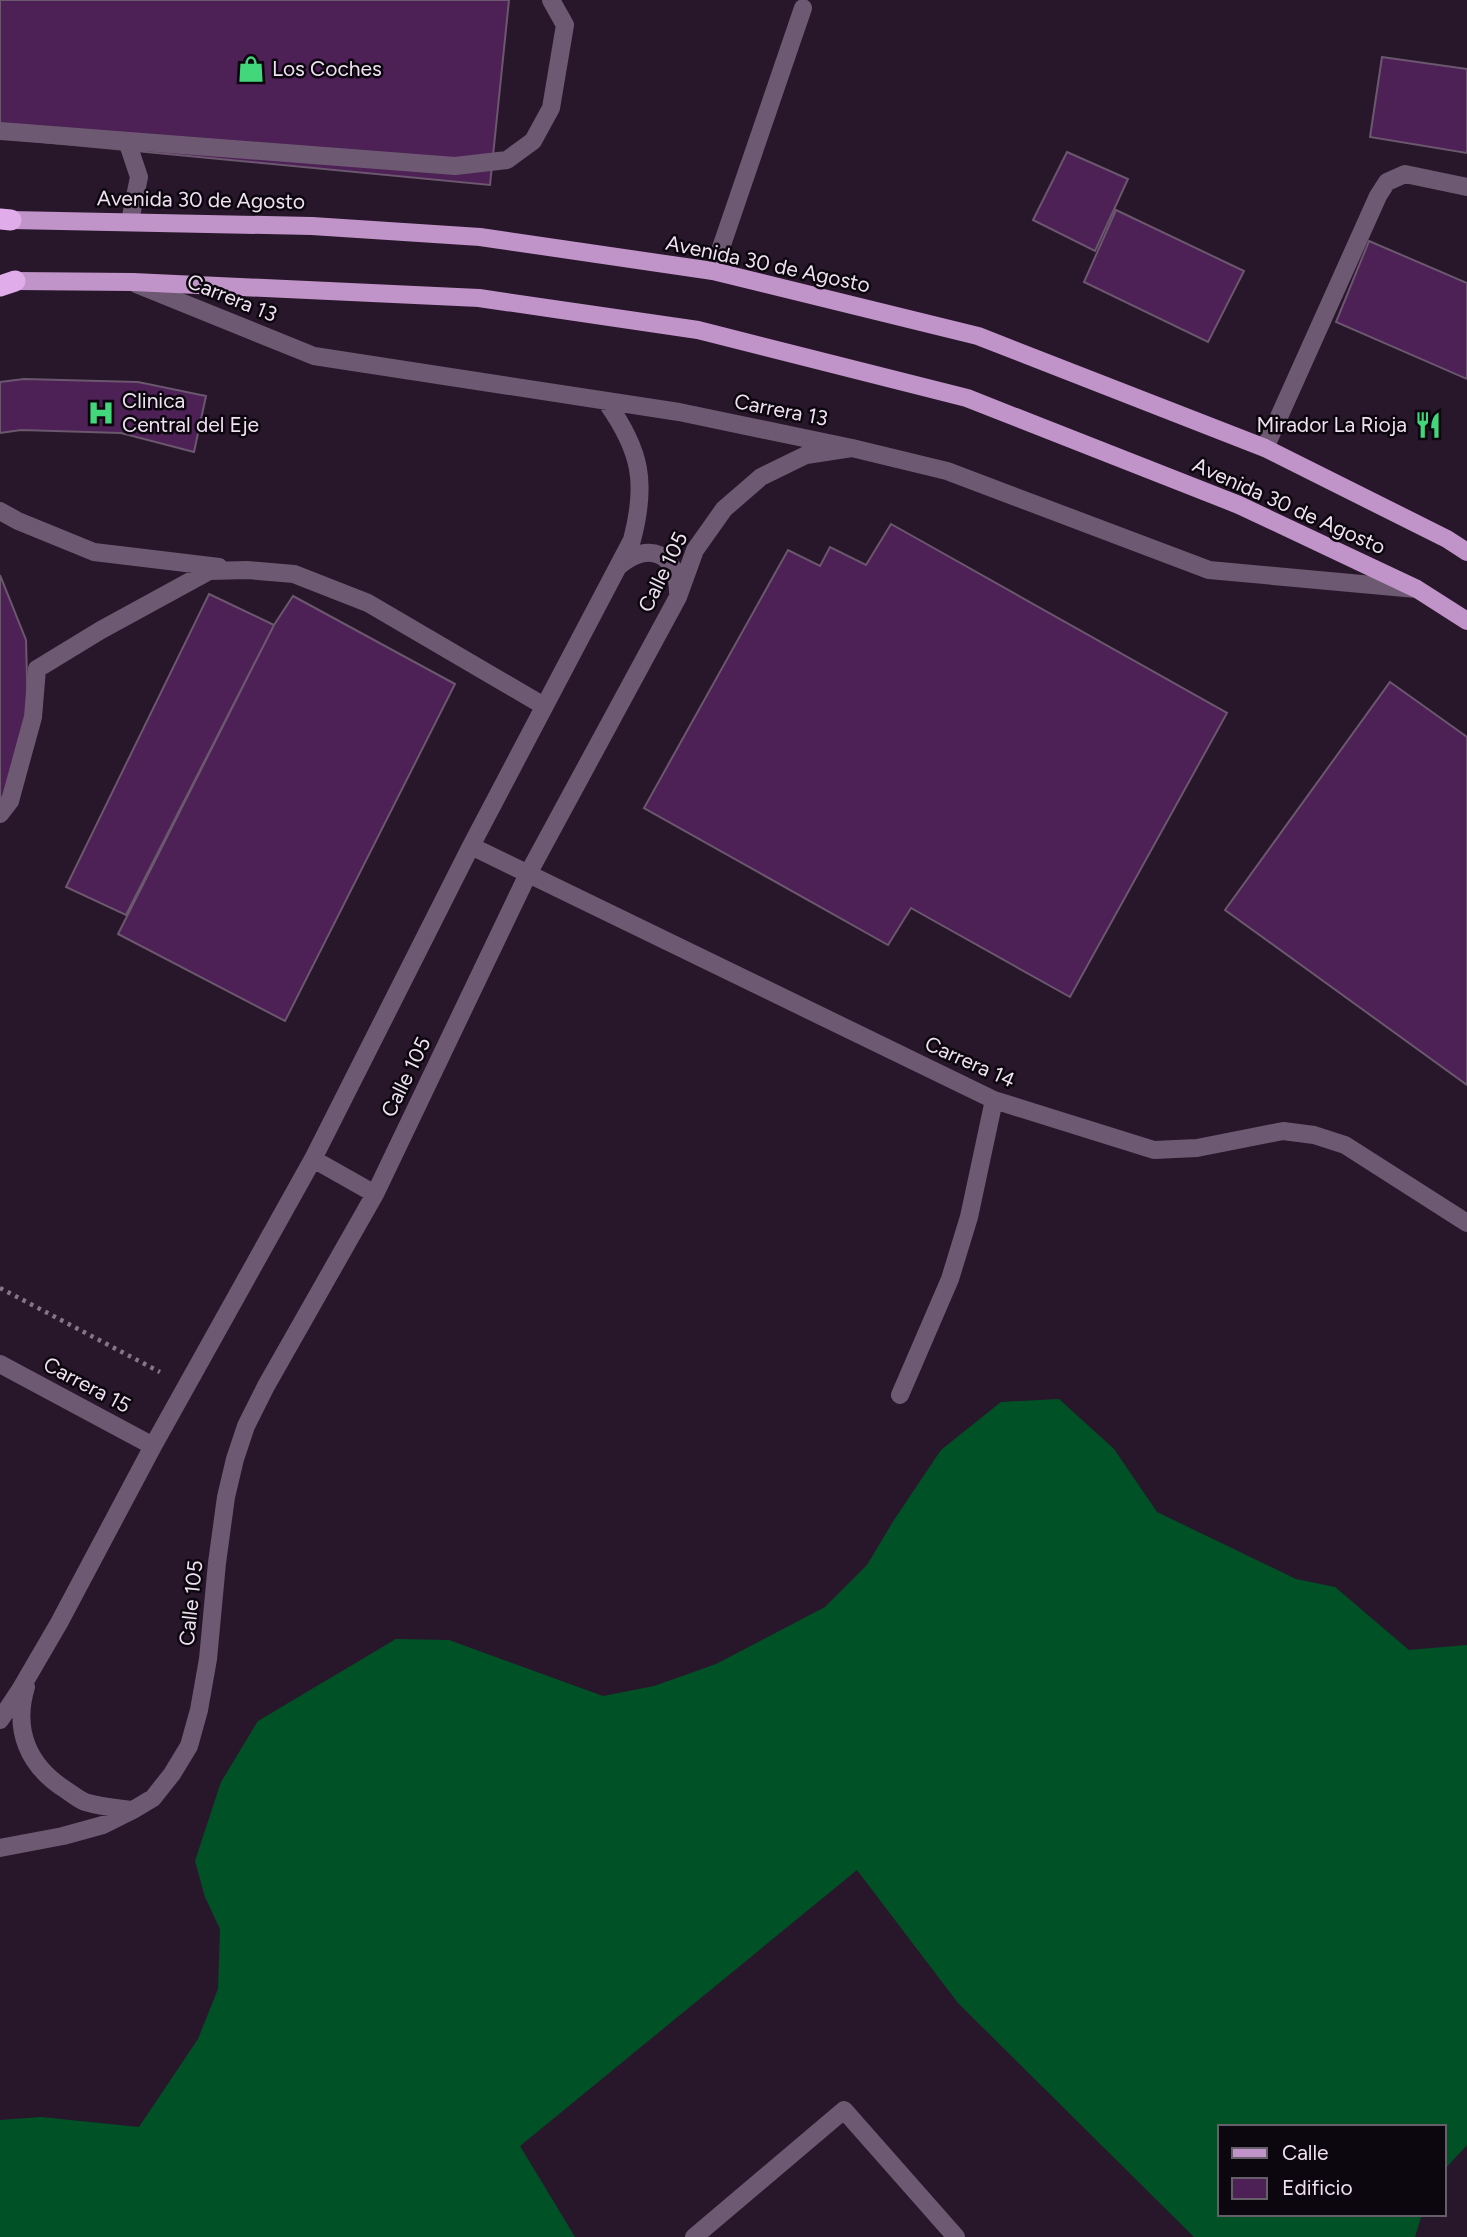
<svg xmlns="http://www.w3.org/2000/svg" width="1467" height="2237" font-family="Figtree,sans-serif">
	<rect width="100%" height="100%" fill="#28172b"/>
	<path fill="#005226" d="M1059,1399L1114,1449L1157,1512L1296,1579L1335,1587L1409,1650L1467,1645V2145L1444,2170V2127H1220V2214H1422L1415,2237H1194L958,2003L857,1870L520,2146L575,2237H0V2120L41,2117L139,2127L198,2039L218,1989L220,1929L205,1897L195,1861L221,1782L258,1721L396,1639L449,1640L603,1696L654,1686L716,1664L825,1607L867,1565L894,1520L941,1450L1001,1402Z"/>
	<path fill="#4d2056" stroke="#6b576e" stroke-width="2" d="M0,0H509L490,185L0,138Z
		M1382,57L1467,69V153L1370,137Z
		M1067,152L1128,179L1095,251L1033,220Z
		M1116,210L1244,271L1208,342L1084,282Z
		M1369,241L1467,283V379L1336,322Z
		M24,379L138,382L206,396L194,452L121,433L21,430L0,433V382Z
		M891,524L1227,713L1070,997L911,908L888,945L644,808L788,550L820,566L830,547L866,565Z
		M0,575L26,640L28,718L6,792L0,800Z
		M209,594L274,625L126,915L66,887Z
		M293,596L455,684L285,1021L118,934L274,625Z
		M1390,682L1467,737V1085L1225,910Z"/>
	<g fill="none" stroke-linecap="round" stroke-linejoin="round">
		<path stroke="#857687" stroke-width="4.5" stroke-dasharray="3.5 5" stroke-linecap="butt" d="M0,1288L160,1372"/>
		<path stroke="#6e5972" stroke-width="18" d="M0,131L455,166L507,160L533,141L551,108L565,25L551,0
			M127,141L139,177L130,221
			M713,271L803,8
			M136,284L314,356L679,412L852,448L947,471L1209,570L1416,589
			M1265,448L1378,196L1387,182L1405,174L1467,187
			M0,511L18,521L94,552L219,567
			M619,566C649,540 678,554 678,593
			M0,814L10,801L33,717L37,669L101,630L209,571L247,570L294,574L368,603L544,706
			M471,846L994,1100L1154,1150L1197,1148L1283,1131L1314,1135L1345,1145L1467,1223
			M313,1159L375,1194
			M0,1364L153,1446
			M900,1395L950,1279L969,1217L994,1100
			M26,1687C13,1730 28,1766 66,1790C72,1794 78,1799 85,1802C101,1807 117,1808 133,1810
			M0,1720L20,1690L59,1623L153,1446L313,1159L471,846L632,540C647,483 641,451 607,403
			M0,1848L63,1836L103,1825L133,1810L153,1798L172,1774L189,1746L199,1710L208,1659L217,1563L226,1497L235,1459L246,1426L266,1386L375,1194L528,874L678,597L695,550L724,509L761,477L806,455L852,448
			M694,2237L844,2110L956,2237"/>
		<path stroke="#c094c8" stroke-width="18" d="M11,220L312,226L480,237L713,271L978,336L1265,448L1447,539L1467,552
			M15,281L133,282L479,298L698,330L967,398L1239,505L1417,589L1467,621"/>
		<path stroke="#e0acea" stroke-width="21" d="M0,219L11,220
			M0,286L15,281"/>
	</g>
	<defs>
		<symbol id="shop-bare" viewBox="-9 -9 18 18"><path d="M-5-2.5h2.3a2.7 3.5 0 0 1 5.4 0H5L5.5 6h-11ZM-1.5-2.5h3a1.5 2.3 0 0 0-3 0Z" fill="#43d77b" stroke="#0c060e" stroke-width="2.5" paint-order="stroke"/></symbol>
		<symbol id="hospital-bare" viewBox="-9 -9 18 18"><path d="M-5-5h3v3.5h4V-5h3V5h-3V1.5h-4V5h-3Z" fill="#43d77b" stroke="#0c060e" stroke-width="2.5" paint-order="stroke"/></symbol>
		<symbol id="restaurant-bare" viewBox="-9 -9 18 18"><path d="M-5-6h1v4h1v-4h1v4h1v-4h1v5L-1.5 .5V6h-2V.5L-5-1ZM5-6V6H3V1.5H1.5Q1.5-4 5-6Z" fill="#43d77b" stroke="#0c060e" stroke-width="2.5" paint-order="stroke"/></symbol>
	</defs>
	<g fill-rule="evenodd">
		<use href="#shop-bare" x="232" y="50" width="38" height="38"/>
		<use href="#hospital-bare" x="82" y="394" width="38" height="38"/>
		<use href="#restaurant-bare" x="1409" y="406" width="38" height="38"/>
	</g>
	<g text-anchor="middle" stroke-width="5" stroke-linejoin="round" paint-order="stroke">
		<g font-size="21" fill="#eee2f0" stroke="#0c060e" text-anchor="start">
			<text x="272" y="76">Los Coches</text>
			<text x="122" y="408">Clinica<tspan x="122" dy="24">Central del Eje</tspan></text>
			<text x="1407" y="432" text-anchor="end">Mirador La Rioja</text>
		</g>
		<g font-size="21" fill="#eee2f0" stroke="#0c060e">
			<text transform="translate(201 200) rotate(1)" y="7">Avenida 30 de Agosto</text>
			<text transform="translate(768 264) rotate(12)" y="7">Avenida 30 de Agosto</text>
			<text transform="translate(232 298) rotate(22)" y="7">Carrera 13</text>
			<text transform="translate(781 410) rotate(11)" y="7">Carrera 13</text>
			<text transform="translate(1289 506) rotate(24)" y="7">Avenida 30 de Agosto</text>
			<text transform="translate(663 572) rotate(-64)" y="7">Calle 105</text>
			<text transform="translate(970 1062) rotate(24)" y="7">Carrera 14</text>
			<text transform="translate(406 1077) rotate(-64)" y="7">Calle 105</text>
			<text transform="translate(87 1385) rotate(28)" y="7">Carrera 15</text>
			<text transform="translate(191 1603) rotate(-84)" y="7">Calle 105</text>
		</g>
	</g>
	<rect x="1218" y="2125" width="228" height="91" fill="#0c060e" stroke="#665e68" stroke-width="2"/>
	<rect x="1232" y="2148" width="35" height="10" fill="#c094c8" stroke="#665e68" stroke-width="2"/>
	<text x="1282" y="2160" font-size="21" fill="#eee2f0">Calle</text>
	<rect x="1232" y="2178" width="35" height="21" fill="#4d2056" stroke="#665e68" stroke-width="2"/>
	<text x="1282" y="2195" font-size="21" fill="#eee2f0">Edificio</text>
</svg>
